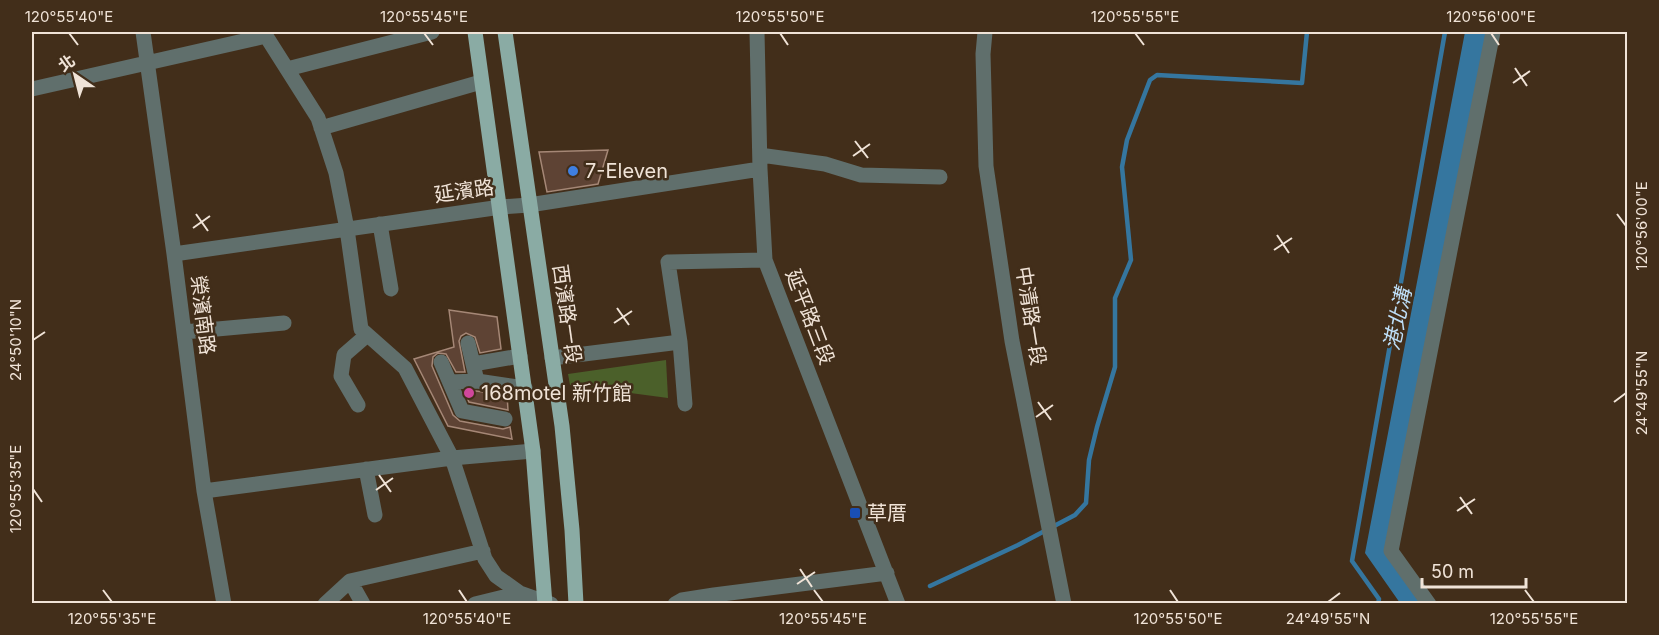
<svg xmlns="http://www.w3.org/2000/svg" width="1659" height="635" font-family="Inter,'Noto Sans TC',sans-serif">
	<rect width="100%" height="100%" fill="#422e1a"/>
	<path fill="#4b602a" d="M666,360L668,398L570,385L568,374Z"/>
	<path fill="#35769f" d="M1465,32H1488L1386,554L1420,603H1400L1365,553Z"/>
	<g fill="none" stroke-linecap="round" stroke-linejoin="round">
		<path stroke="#35769f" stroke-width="4.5" d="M930,586L1018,545L1075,515L1086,503L1089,460L1097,427L1115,367V298L1131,260L1122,167L1127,140L1150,80L1157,75L1302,83L1307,32
			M1378,604L1379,599L1352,561L1445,32"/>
	</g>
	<path fill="#5e4334" stroke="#a58776" stroke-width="1.5" d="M608,150L598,184L547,192L539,152Z
		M449,310L497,317L501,349L480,353L475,337L466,333L461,336L459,341L465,372H456L446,354L438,353L433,357L432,366L453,415L460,421L503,429L510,427L512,439L448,426L414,359L454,347Z
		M464,391H476L507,395L508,410L469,402Z"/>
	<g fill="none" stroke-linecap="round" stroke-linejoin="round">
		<path stroke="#606f6c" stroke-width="15" d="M143,32L174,254L204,491L224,604
			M757,32L760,169L765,260L898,604
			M985,32L983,54L986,166L1012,341L1064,604
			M266,36L318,118L336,173L347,229L361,329L405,368L452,458L485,559L496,576L520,593L551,604
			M287,69L432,32
			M32,89L266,36
			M321,128L481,82
			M760,155L825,164L861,175L940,177
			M380,224L391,289
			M174,254L501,207L529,205L760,169
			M184,332L284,323
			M552,358L680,342
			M441,362L462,411L505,419
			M473,364L520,356
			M477,381L525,388
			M450,382L477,381L468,343
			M685,404L680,342L668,262L765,260
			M358,405L341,376L344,355L367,335
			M366,469L375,515
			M204,491L452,458L533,451
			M350,581L363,604
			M325,604L350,581L483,551
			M475,604L520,593
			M675,604L682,600L714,595L887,573
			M1429,604L1391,551L1493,32"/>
		<path stroke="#8aaba4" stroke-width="15" d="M475,32L533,451L545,604
			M505,32L562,426L572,530L576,604"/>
	</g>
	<path fill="none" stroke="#f0e3d7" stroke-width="2" d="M69,33L78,45M424,33L433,45M780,33L788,45M1135,33L1144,45M1491,33L1499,45M1515,68L1527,86M1513,83L1530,71M855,141L868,158M853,156L870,144M196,214L208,231M1617,214L1626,226M193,228L210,216M1277,235L1289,253M1274,250L1292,238M617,308L629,325M614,323L632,311M33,340L45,332M1038,402L1051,420M1614,402L1626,393M1036,417L1053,405M379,475L391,492M33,489L42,502M376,490L393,478M1460,497L1472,514M1457,511L1475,499M800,569L812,587M797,584L815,572M103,590L112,602M459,590L467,602M814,590L823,602M1170,590L1178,602M1525,590L1534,602M1328,602L1340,593"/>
	<circle fill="#3f7fe0" stroke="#422e1a" stroke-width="2" cx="573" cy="171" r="6"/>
	<circle fill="#d1479c" stroke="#422e1a" stroke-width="2" cx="469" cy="393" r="6"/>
	<rect fill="#1a4fb4" stroke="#422e1a" stroke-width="2" x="849" y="507" width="12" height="12" rx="3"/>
	<g text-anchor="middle" stroke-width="5" stroke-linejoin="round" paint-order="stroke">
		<g font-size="20" fill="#f0e3d7" stroke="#422e1a" text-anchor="start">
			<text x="585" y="178">7-Eleven</text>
			<text x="481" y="400">168motel 新竹館</text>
			<text x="867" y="520">草厝</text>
		</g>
		<g font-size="20" fill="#f0e3d7" stroke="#422e1a">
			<text transform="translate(464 191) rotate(-8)" y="7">延濱路</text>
			<text transform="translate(567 314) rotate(82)" y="7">西濱路一段</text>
			<text transform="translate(203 315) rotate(83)" y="7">榮濱南路</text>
			<text transform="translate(1031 316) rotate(81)" y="7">中清路一段</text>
			<text transform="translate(810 317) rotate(69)" y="7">延平路三段</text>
		</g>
		<g font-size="21" font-style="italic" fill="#bddef7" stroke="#422e1a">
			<text transform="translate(1398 319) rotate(-78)" y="7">港北溝</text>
		</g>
	</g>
	<rect width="1659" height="635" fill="none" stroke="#422e1a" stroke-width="66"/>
	<g transform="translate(75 75) rotate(325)" stroke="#422e1a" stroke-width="4.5" paint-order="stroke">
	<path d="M0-4.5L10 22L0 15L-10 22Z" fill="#f0e3d7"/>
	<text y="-9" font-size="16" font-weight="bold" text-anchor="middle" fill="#f0e3d7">北</text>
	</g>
	<path d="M1422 578v9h104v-9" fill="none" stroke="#f0e3d7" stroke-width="3"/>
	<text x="1431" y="578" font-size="18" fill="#f0e3d7" stroke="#422e1a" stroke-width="4.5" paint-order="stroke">50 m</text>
	<rect x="33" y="33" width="1593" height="569" fill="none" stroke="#f0e3d7" stroke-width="2"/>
	<g font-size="15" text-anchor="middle" fill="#f0e3d7">
		<text x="69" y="22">120°55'40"E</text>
		<text x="424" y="22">120°55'45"E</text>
		<text x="780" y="22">120°55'50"E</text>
		<text x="1135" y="22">120°55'55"E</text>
		<text x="1491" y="22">120°56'00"E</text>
		<text transform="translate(1642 226) rotate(-90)" y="5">120°56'00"E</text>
		<text transform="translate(16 340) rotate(-90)" y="5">24°50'10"N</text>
		<text transform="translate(1642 393) rotate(-90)" y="5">24°49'55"N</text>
		<text transform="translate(16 489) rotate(-90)" y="5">120°55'35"E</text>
		<text x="112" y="624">120°55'35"E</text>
		<text x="467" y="624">120°55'40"E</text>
		<text x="823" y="624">120°55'45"E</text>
		<text x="1178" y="624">120°55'50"E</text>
		<text x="1328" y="624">24°49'55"N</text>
		<text x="1534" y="624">120°55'55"E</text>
	</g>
</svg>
